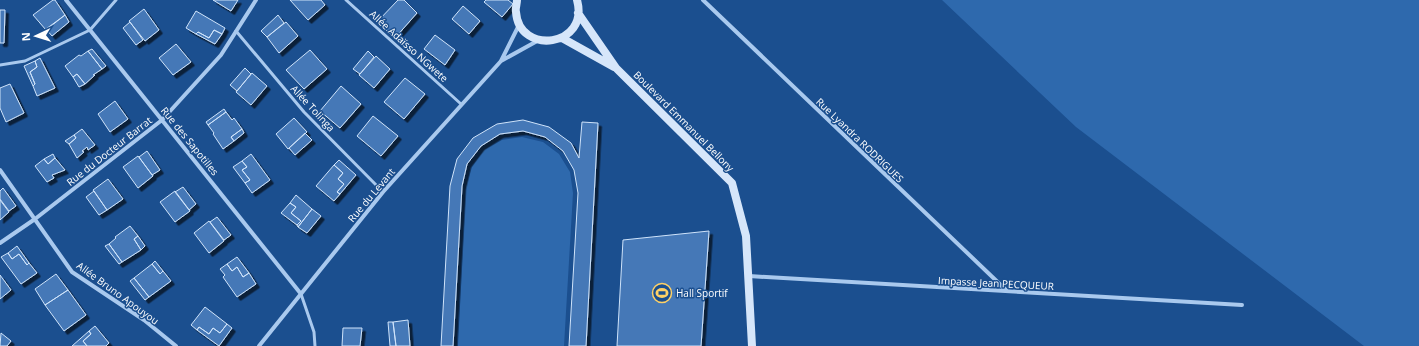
<svg xmlns="http://www.w3.org/2000/svg" width="1419" height="346" font-family="'Open Sans',sans-serif">
	<defs>
		<filter id="shadow"><feDropShadow dx="3.5" dy="3.5" stdDeviation="0" flood-color="#0009"/></filter>
	</defs>
	<rect width="100%" height="100%" fill="#1b4f8f"/>
	<path fill="#2e69ad" d="M942,0H1419V346H1364L1076,127Z
		M522,137L543,142L559,154L570,172L573,193L564,346H458L466,187L472,167L484,150L502,140Z"/>
	<path fill="#4478b7" stroke="#cfe3fa" filter="url(#shadow)" d="M53,0H55L65,15L46,30L33,15Z
		M213,0H238L231,11Z
		M290,0H321L325,5L308,20Z
		M398,0H404L417,13L395,38L377,22Z
		M486,0H508L513,4L502,17L484,2Z
		M463,6L480,21L469,34L452,19Z
		M144,9L159,30L145,41L129,21Z
		M0,10H5L4,43H0Z
		M196,11L225,28L222,34L214,30L209,38L198,32L196,34L186,28Z
		M65,15L69,22L52,36L46,29Z
		M278,15L284,23L267,37L261,31Z
		M130,22L143,40L136,45L123,28Z
		M286,22L298,36L279,53L267,37Z
		M214,30L222,34L215,44L196,34L198,32L209,38Z
		M435,35L455,50L445,65L424,49Z
		M176,44L191,62L173,75L159,58Z
		M92,49L106,66L102,69L88,51Z
		M310,50L327,69L304,89L286,70Z
		M88,51L102,69L93,75H95L85,84L77,74L73,77L65,66L79,55L81,56Z
		M368,51L374,57L360,74L353,69Z
		M376,56L390,69L374,88L359,75Z
		M40,58L55,88L37,96L33,86L35,84L30,72L37,67L35,61Z
		M35,61L37,67L30,72L35,84L33,86L24,66Z
		M245,68L251,74L237,91L230,85Z
		M252,73L267,86L251,105L236,92Z
		M77,74L85,84L79,87L73,77Z
		M405,78L425,94L404,119L384,102Z
		M10,84L24,113L6,122L0,108V88Z
		M341,86L361,104L340,128L320,111Z
		M115,101L128,119L110,132L98,114Z
		M224,109L226,112L208,125L206,122Z
		M226,112L232,120L234,118L242,129L231,137L234,141L223,149L213,134L214,133L208,125Z
		M373,116L398,136L381,156L357,136Z
		M294,118L307,132L288,149L276,134Z
		M523,120L549,127L571,143L579,158L582,122L598,123L586,346H569L578,193L574,170L563,151L545,137L523,131L500,134L481,146L467,164L462,186L453,346H441L450,186L457,159L473,138L497,124Z
		M82,129L95,145L88,150L87,147L82,151L84,152L77,158L69,144L76,138L74,135Z
		M242,129L244,133L234,141L231,137Z
		M305,133L312,140L295,155L289,148Z
		M74,135L76,138L69,144L65,141Z
		M147,151L160,170L152,175L139,157Z
		M53,154L55,158L48,164L44,159Z
		M251,154L270,180L252,193L245,183L250,180L242,170L247,167L242,161Z
		M138,156L153,176L138,188L123,167Z
		M55,158L65,170L52,175L54,178L47,182L35,166L44,159L48,164Z
		M339,160L356,175L340,194L337,192L344,184L338,179L343,173L334,165Z
		M242,161L247,167L242,170L250,180L245,183L233,167Z
		M334,165L343,173L338,179L344,184L337,192L340,194L334,201L316,186Z
		M108,179L123,199L107,210L93,190Z
		M183,187L196,204L189,210L175,192Z
		M3,188L16,206L9,211L0,199V191Z
		M94,191L107,210L99,215L86,197Z
		M175,191L190,211L175,222L160,202Z
		M296,195L312,209L298,227L297,225L301,221L291,213L296,207L290,203Z
		M0,200L9,212L0,220Z
		M290,203L296,207L291,213L301,221L297,225L281,213Z
		M312,209L321,216L307,233L298,227Z
		M217,217L231,235L224,240L210,222Z
		M209,221L224,241L209,253L194,233Z
		M130,226L138,236L134,239L141,250L122,262L109,244L116,238L115,237Z
		M709,231L701,346H617L623,240Z
		M138,236L145,246L141,250L134,239Z
		M109,244L122,262L119,264L105,246Z
		M17,246L29,263L27,265L19,254L12,259L8,253Z
		M8,253L12,259L19,254L27,265L29,263L37,273L21,284L1,257Z
		M237,257L249,273L243,277L237,267L232,271L227,264Z
		M155,261L163,271L160,274L152,264Z
		M152,264L160,274L163,271L171,281L149,297L134,278Z
		M227,264L232,271L237,267L243,277L249,273L256,284L237,297L223,277L225,275L220,269Z
		M56,274L68,290L45,305L35,289Z
		M0,275L11,290L0,299Z
		M134,278L149,297L145,300L130,281Z
		M68,290L86,315L64,331L45,305Z
		M205,307L227,324L220,333L213,328L209,334L199,327L197,330L191,325Z
		M408,320L410,346H396L393,322Z
		M388,322H393L396,346H390Z
		M227,324L232,328L219,346L197,330L199,327L209,334L213,328L220,333Z
		M95,326L109,343L106,346H87L83,341L91,334L89,331Z
		M343,328H362L360,346H342Z
		M89,331L91,334L83,341L87,346H72Z
		M1,333L11,341L7,346H0Z"/>
	<g fill="none" stroke-linecap="round" stroke-linejoin="round">
		<path stroke="#a9c9ee" stroke-width="3" d="M346,0L461,104
			M236,31L304,112L383,192
			M0,65L25,61L90,30L116,0
			M301,294L314,332L315,346"/>
		<path stroke="#a9c9ee" stroke-width="4" d="M66,0L301,294
			M703,0L1007,291
			M501,61L539,40
			M0,170L72,272L144,320L176,346
			M0,243L35,219L162,120L221,55L256,0
			M749,276L1242,305
			M259,346L383,192L501,61L519,25"/>
		<path stroke="#d6e6fa" stroke-width="8" d="M517,0C517,4 515,9 516,12C519,56 590,47 577,0
			M578,13L616,68L732,183L746,236L752,346
			M562,38L614,67"/>
	</g>
	<defs>
		<symbol id="stadium-ring" viewBox="-11 -11 22 22"><circle r="9.5" fill="#1b4f8f" stroke="#ffd166" stroke-width="1.5"/><path d="M0-5a6.5 5 0 1 0 0 10a6.5 5 0 1 0 0-10ZM-3.5-1.8h7v3.6h-7Z" fill="#ffd166"/></symbol>
	</defs>
	<g fill-rule="evenodd">
		<use href="#stadium-ring" x="651" y="282" width="22" height="22"/>
	</g>
	<g text-anchor="middle" stroke-width="3" stroke-linejoin="round" paint-order="stroke">
		<g font-size="10" fill="#fff" stroke="#1b4f8f">
			<text transform="translate(409 46) rotate(42)" y="4">Allée Adaïsso NGwete</text>
			<text transform="translate(313 108) rotate(47)" y="4">Allée Tolinga</text>
			<text transform="translate(684 121) rotate(45)" y="4">Boulevard Emmanuel Bellony</text>
			<text transform="translate(860 140) rotate(44)" y="4">Rue Lyandra RODRIGUES</text>
			<text transform="translate(190 141) rotate(51)" y="4">Rue des Sapotilles</text>
			<text transform="translate(109 151) rotate(-38)" y="4">Rue du Docteur Barrat</text>
			<text transform="translate(371 195) rotate(-50)" y="4">Rue du Levant</text>
			<text transform="translate(996 283) rotate(3)" y="4">Impasse Jean PECQUEUR</text>
			<text transform="translate(118 293) rotate(36)" y="4">Allée Bruno Apouyou</text>
		</g>
		<g font-size="10" fill="#fff" stroke="#1b4f8f" text-anchor="start">
			<text x="676" y="297">Hall Sportif</text>
		</g>
	</g>
	<g transform="translate(36 36) rotate(266)" stroke="#1b4f8f" stroke-width="3" paint-order="stroke">
	<path d="M0-3L7 15L0 10L-7 15Z" fill="#ffffff"/>
	<text y="-6" font-size="11" font-weight="bold" text-anchor="middle" fill="#ffffff">N</text>
	</g>
</svg>
